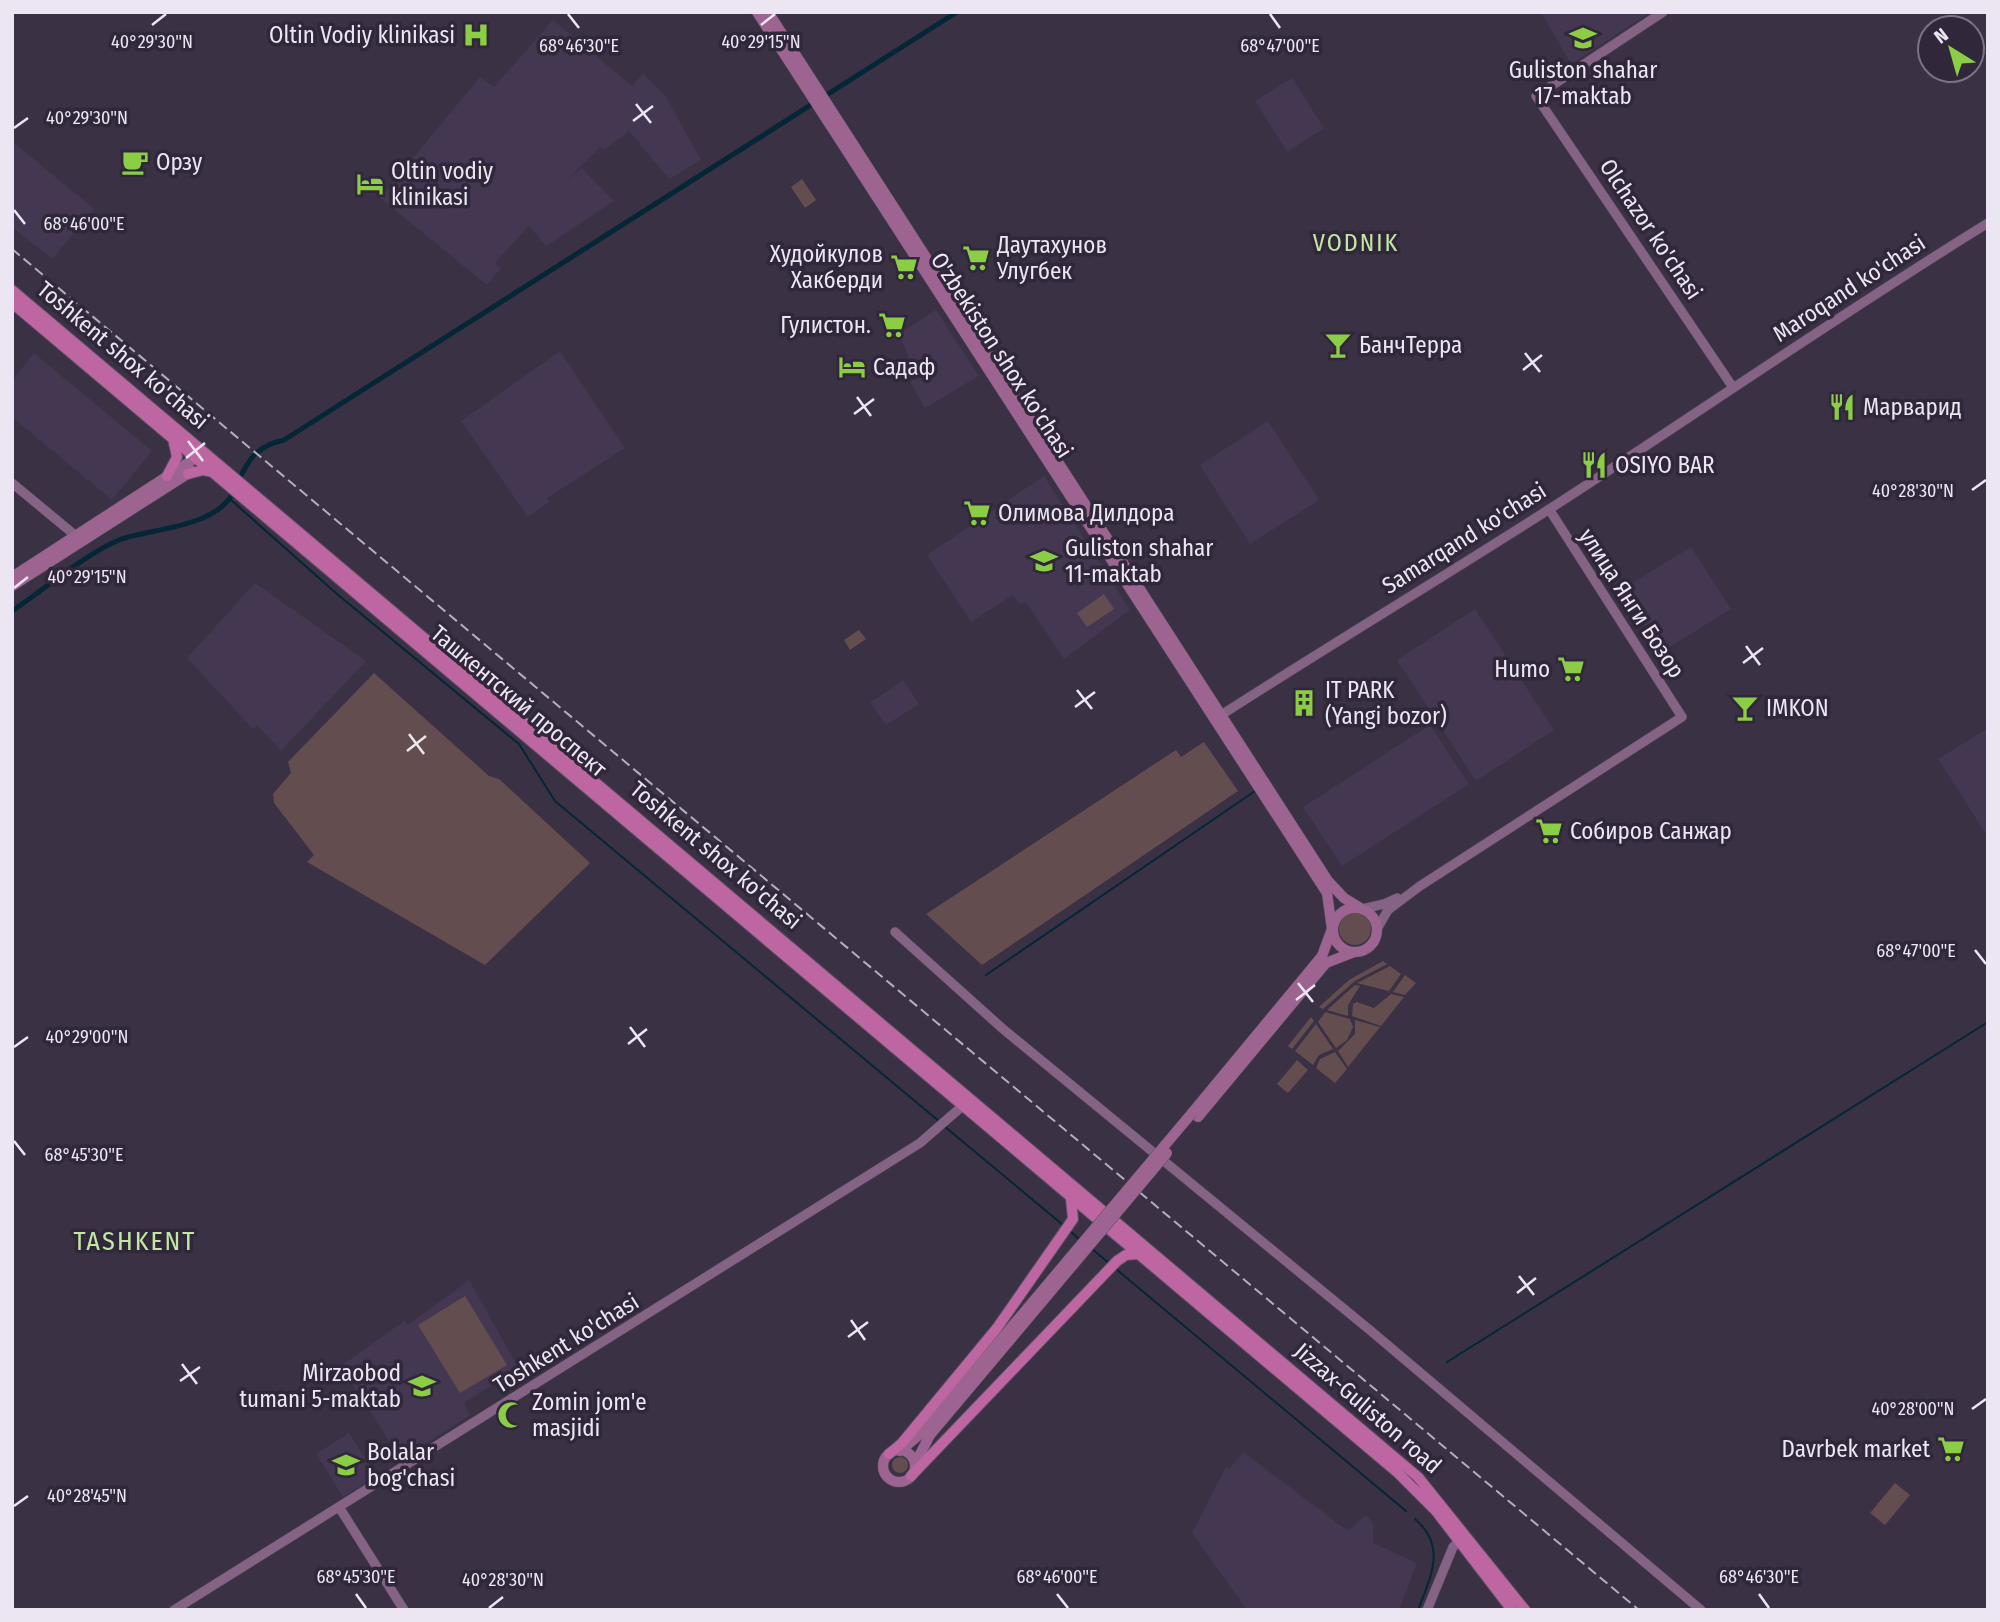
<svg xmlns="http://www.w3.org/2000/svg" width="2000" height="1622" font-family="'Fira Sans Condensed',sans-serif">
	<rect width="100%" height="100%" fill="#3a3145"/>
	<path fill="#443752" d="M1541,12H1651L1571,64Z
		M553,20L632,86L643,74L666,97L701,160L669,179L629,131L604,150L600,147L566,181L582,168L614,201L546,246L529,226L495,263L501,268L487,285L380,198L480,77L494,87Z
		M1292,78L1324,128L1287,152L1255,101Z
		M12,141L94,209L52,259L12,227Z
		M936,310L979,376L925,408L910,382L917,378L899,334Z
		M560,351L625,448L547,498L549,502L528,517L461,421Z
		M34,353L152,451L112,500L12,417V381Z
		M1268,421L1319,500L1250,544L1200,465Z
		M1044,476L1130,610L1064,659L1026,602L1019,604L1013,595L971,622L927,555Z
		M1691,547L1731,609L1662,652L1622,589Z
		M255,583L366,661L281,751L257,725L253,729L187,658Z
		M1475,609L1554,730L1476,781L1397,660Z
		M903,680L919,704L886,725L870,703Z
		M1430,725L1469,784L1342,866L1303,807Z
		M1988,728V837L1938,759Z
		M469,1280L519,1369L464,1403L470,1415L401,1460L341,1366L404,1321L408,1325Z
		M349,1433L377,1476L343,1497L316,1454Z
		M1243,1452L1348,1531L1365,1515L1373,1522V1543L1417,1563L1399,1610H1247L1192,1533L1226,1467L1229,1469Z"/>
	<path fill="#644d4e" d="M802,179L816,200L805,208L791,187Z
		M1104,594L1114,609L1087,627L1077,613Z
		M859,630L866,639L850,650L844,640Z
		M374,673L489,776L499,779L590,863L485,965L307,862L314,855L274,803L273,794L291,773L288,762Z
		M1204,742L1238,791L982,965L926,914L1176,750L1181,757Z
		M1339 929a16 16 0 1 1 32 0a16 16 0 1 1-32 0Z
		M1383,961L1387,964L1355,981L1323,1009L1319,1007L1349,980Z
		M1390,966L1401,974L1389,991L1357,983Z
		M1405,975L1416,983L1405,995L1393,992Z
		M1355,985L1360,986L1348,1005V1016L1327,1010Z
		M1391,994L1404,997L1381,1026L1352,1016L1353,1004L1357,1002L1374,1008Z
		M1325,1012L1350,1019L1353,1027L1347,1040L1336,1048L1318,1022Z
		M1311,1017L1314,1021L1292,1049L1288,1046Z
		M1355,1020L1380,1027L1348,1067L1338,1051L1355,1034Z
		M1316,1024L1333,1049L1319,1055L1313,1065L1295,1051Z
		M1335,1052L1347,1069L1335,1083L1316,1068L1320,1059Z
		M1297,1060L1308,1070L1288,1093L1277,1084Z
		M465,1296L507,1365L460,1393L418,1325Z
		M892 1465a8 8 0 1 1 16 0a8 8 0 1 1-16 0Z
		M1895,1483L1910,1495L1885,1525L1870,1513Z"/>
	<g fill="none" stroke-linecap="round" stroke-linejoin="round">
		<path stroke="#042637" stroke-width="2" d="M230,499L337,594L519,744L555,801L940,1122
			M986,975L1255,791
			M944,1126L1063,1225
			M1070,1231L1079,1239
			M1092,1249L1109,1263
			M1116,1269L1406,1511
			M1447,1362L1988,1022
			M1415,1519C1447,1546 1431,1576 1418,1610"/>
		<path stroke="#042637" stroke-width="5" d="M238,482C249,458 257,446 284,440L957,12
			M12,611C42,591 87,553 119,540C152,528 217,528 234,491"/>
		<defs>
			<path id="secondary" d="M1663,12L1536,96L1732,386
				M12,483L76,536
				M1215,719C1325,648 1437,581 1548,510C1695,415 1839,315 1988,223
				M1362,909L1384,904L1397,898
				M1377,929L1388,910L1420,886L1682,717L1549,509
				M895,932L1003,1029L1371,1331L1701,1610
				M339,1507L404,1610
				M174,1610L920,1143L967,1102
				M1427,1610L1453,1547L1459,1541"/>
			<path id="primary" d="M757,12L1327,893L1332,929L1322,956L1192,1113
				M768,12L1328,881L1344,898L1362,909
				M12,577L200,455
				M12,586L192,471
				M1333 930a22 22 0 1 1 44 0a22 22 0 1 1-44 0Z
				M1198,1117L1326,963L1354,952
				M883 1466a16 16 0 1 1 32 0a16 16 0 1 1-32 0Z
				M900,1451L924,1431L1068,1260
				M915,1464L930,1435L1073,1265"/>
			<path id="highway" d="M12,290L1418,1477L1525,1610
				M12,303L1398,1473L1436,1511L1512,1610
				M188,474L203,470L213,472
				M167,476L177,457L173,439
				M889,1454L902,1443L997,1328L1073,1219L1071,1199
				M911,1476L1117,1261L1126,1255L1137,1254"/>
		</defs>
		<use href="#secondary" stroke="#574e5f" stroke-width="10"/>
		<use href="#primary" stroke="#574e5f" stroke-width="11"/>
		<use href="#highway" stroke="#574e5f" stroke-width="12"/>
		<use href="#secondary" stroke="#856385" stroke-width="9"/>
		<use href="#primary" stroke="#9d6491" stroke-width="10"/>
		<use href="#highway" stroke="#bd66a1" stroke-width="10"/>
		<path stroke="#b4aebd" stroke-width="2" stroke-dasharray="10 5" stroke-linecap="butt" d="M12,249L1639,1610"/>
		<defs>
			<path id="primary-bridge" d="M1068,1260L1192,1113
				M1073,1265L1167,1153"/>
		</defs>
		<use href="#primary-bridge" stroke="#574e5f" stroke-width="11" stroke-linecap="butt"/>
		<use href="#primary-bridge" stroke="#9d6491" stroke-width="10"/>
	</g>
	<path fill="none" stroke="#ece6f3" stroke-width="2.5" d="M568,14L579,28M1270,14L1280,28M152,25L166,14M761,25L775,14M636,104L651,123M633,121L653,106M14,128L28,118M14,210L25,224M1525,353L1540,372M1523,370L1542,355M857,397L871,416M854,414L874,399M188,441L203,461M186,458L205,443M1972,490L1986,480M14,588L28,577M1746,646L1760,665M1743,663L1763,648M1077,690L1092,709M1075,707L1095,692M409,734L424,754M407,751L426,736M1975,950L1986,964M1298,983L1313,1002M1296,1000L1315,985M630,1027L645,1047M628,1044L647,1029M14,1047L28,1037M14,1141L25,1155M1519,1276L1534,1295M1517,1293L1536,1278M851,1320L865,1340M848,1337L868,1322M182,1364L197,1384M180,1381L200,1367M1972,1409L1986,1399M14,1506L28,1496M356,1594L366,1608M1057,1594L1068,1608M1759,1594L1769,1608M489,1608L503,1597"/>
	<defs>
		<symbol id="hospital-bare" viewBox="-9 -9 18 18"><path d="M-5-5h3v3.5h4V-5h3V5h-3V1.5h-4V5h-3Z" fill="#8bce46" stroke="#30273b" stroke-width="2.5" paint-order="stroke"/></symbol>
		<symbol id="school-bare" viewBox="-9 -9 18 18"><path d="M0-5L7-2L0 1L-7-2ZM-4 1L0 2.5L4 1V4Q0 6-4 4Z" fill="#8bce46" stroke="#30273b" stroke-width="2.5" paint-order="stroke"/></symbol>
		<symbol id="cafe-bare" viewBox="-9 -9 18 18"><path d="M-5.5-4.5H6V0H3Q3 3.5 0 3.5H-2.5Q-5.5 3.5-5.5 0ZM3-3.2v2h1.7v-2ZM-6 4.5H4V6H-6Z" fill="#8bce46" stroke="#30273b" stroke-width="2.5" paint-order="stroke"/></symbol>
		<symbol id="hotel-bare" viewBox="-9 -9 18 18"><path d="M-6-4.5h1.5V1H6V5H4.5V3h-9V5H-6ZM-4 0a1.8 1.8 0 1 1 3.6 0ZM.5 0V-2.5h3Q6-2.5 6 0Z" fill="#8bce46" stroke="#30273b" stroke-width="2.5" paint-order="stroke"/></symbol>
		<symbol id="supermarket-bare" viewBox="-9 -9 18 18"><path d="M-6-5.5h2.5l.6 2H6L4.5 2H-2.5L-4.4-4H-6ZM-1.5 3.2a1.3 1.3 0 1 0 .1 0ZM3 3.2a1.3 1.3 0 1 0 .1 0Z" fill="#8bce46" stroke="#30273b" stroke-width="2.5" paint-order="stroke"/></symbol>
		<symbol id="bar-bare" viewBox="-9 -9 18 18"><path d="M-6-5H6L.8 .8V4.5H3.5V6h-7V4.5H-.8V.8Z" fill="#8bce46" stroke="#30273b" stroke-width="2.5" paint-order="stroke"/></symbol>
		<symbol id="restaurant-bare" viewBox="-9 -9 18 18"><path d="M-5-6h1v4h1v-4h1v4h1v-4h1v5L-1.5 .5V6h-2V.5L-5-1ZM5-6V6H3V1.5H1.5Q1.5-4 5-6Z" fill="#8bce46" stroke="#30273b" stroke-width="2.5" paint-order="stroke"/></symbol>
		<symbol id="building-bare" viewBox="-9 -9 18 18"><path d="M-4-6H4V6H1V3H-1V6H-4ZM-2.5-4.3h1.7v1.8h-1.7ZM.8-4.3h1.7v1.8H.8ZM-2.5-1h1.7V.8h-1.7ZM.8-1h1.7V.8H.8Z" fill="#8bce46" stroke="#30273b" stroke-width="2.5" paint-order="stroke"/></symbol>
		<symbol id="mosque-bare" viewBox="-9 -9 18 18"><path d="M3.5-4.9A6 6 0 1 0 3.5 4.9A5 5 0 1 1 3.5-4.9Z" fill="#8bce46" stroke="#30273b" stroke-width="2.5" paint-order="stroke"/></symbol>
	</defs>
	<g fill-rule="evenodd">
		<use href="#hospital-bare" x="457" y="16" width="38" height="38"/>
		<use href="#school-bare" x="1564" y="19" width="38" height="38"/>
		<use href="#cafe-bare" x="116" y="143" width="38" height="38"/>
		<use href="#hotel-bare" x="351" y="165" width="38" height="38"/>
		<use href="#supermarket-bare" x="957" y="239" width="38" height="38"/>
		<use href="#supermarket-bare" x="885" y="248" width="38" height="38"/>
		<use href="#supermarket-bare" x="873" y="306" width="38" height="38"/>
		<use href="#bar-bare" x="1319" y="326" width="38" height="38"/>
		<use href="#hotel-bare" x="833" y="348" width="38" height="38"/>
		<use href="#restaurant-bare" x="1823" y="388" width="38" height="38"/>
		<use href="#restaurant-bare" x="1575" y="446" width="38" height="38"/>
		<use href="#supermarket-bare" x="958" y="494" width="38" height="38"/>
		<use href="#school-bare" x="1025" y="542" width="38" height="38"/>
		<use href="#supermarket-bare" x="1552" y="650" width="38" height="38"/>
		<use href="#building-bare" x="1285" y="684" width="38" height="38"/>
		<use href="#bar-bare" x="1726" y="689" width="38" height="38"/>
		<use href="#supermarket-bare" x="1530" y="812" width="38" height="38"/>
		<use href="#school-bare" x="403" y="1367" width="38" height="38"/>
		<use href="#mosque-bare" x="492" y="1396" width="38" height="38"/>
		<use href="#supermarket-bare" x="1932" y="1430" width="38" height="38"/>
		<use href="#school-bare" x="327" y="1446" width="38" height="38"/>
	</g>
	<g text-anchor="middle" stroke-width="7" stroke-linejoin="round" paint-order="stroke">
		<g font-size="23" fill="#ece6f3" stroke="#30273b" text-anchor="start">
			<text x="455" y="43" text-anchor="end">Oltin Vodiy klinikasi</text>
			<text x="1583" y="78" text-anchor="middle">Guliston shahar<tspan x="1583" dy="26">17-maktab</tspan></text>
			<text x="156" y="170">Орзу</text>
			<text x="391" y="179">Oltin vodiy<tspan x="391" dy="26">klinikasi</tspan></text>
			<text x="997" y="253">Даутахунов<tspan x="997" dy="26">Улугбек</tspan></text>
			<text x="883" y="262" text-anchor="end">Худойкулов<tspan x="883" dy="26">Хакберди</tspan></text>
			<text x="871" y="333" text-anchor="end">Гулистон.</text>
			<text x="1359" y="353">БанчТерра</text>
			<text x="873" y="375">Садаф</text>
			<text x="1863" y="415">Марварид</text>
			<text x="1615" y="473">OSIYO BAR</text>
			<text x="998" y="521">Олимова Дилдора</text>
			<text x="1065" y="556">Guliston shahar<tspan x="1065" dy="26">11-maktab</tspan></text>
			<text x="1550" y="677" text-anchor="end">Humo</text>
			<text x="1325" y="698">IT PARK<tspan x="1325" dy="26">(Yangi bozor)</tspan></text>
			<text x="1766" y="716">IMKON</text>
			<text x="1570" y="839">Собиров Санжар</text>
			<text x="401" y="1381" text-anchor="end">Mirzaobod<tspan x="401" dy="26">tumani 5-maktab</tspan></text>
			<text x="532" y="1410">Zomin jom'e<tspan x="532" dy="26">masjidi</tspan></text>
			<text x="1930" y="1457" text-anchor="end">Davrbek market</text>
			<text x="367" y="1460">Bolalar<tspan x="367" dy="26">bog'chasi</tspan></text>
		</g>
		<g font-size="23" fill="#ece6f3" stroke="#30273b">
			<text transform="translate(1651 229) rotate(56)" y="8">Olchazor ko'chasi</text>
			<text transform="translate(1849 288) rotate(-33)" y="8">Maroqand ko'chasi</text>
			<text transform="translate(123 355) rotate(40)" y="8">Toshkent shox ko'chasi</text>
			<text transform="translate(1002 355) rotate(57)" y="8">O'zbekiston shox ko'chasi</text>
			<text transform="translate(1464 538) rotate(-32)" y="8">Samarqand ko'chasi</text>
			<text transform="translate(1632 603) rotate(57)" y="8">улица Янги Бозор</text>
			<text transform="translate(519 701) rotate(40)" y="8">Ташкентский проспект</text>
			<text transform="translate(716 855) rotate(40)" y="8">Toshkent shox ko'chasi</text>
			<text transform="translate(566 1343) rotate(-32)" y="8">Toshkent ko'chasi</text>
			<text transform="translate(1368 1408) rotate(41)" y="8">Jizzax-Guliston road</text>
		</g>
		<g font-size="24" letter-spacing="2" fill="#c1e7a2" stroke="#30273b">
			<text x="1356" y="251">VODNIK</text>
		</g>
		<g font-size="26" letter-spacing="2" fill="#c1e7a2" stroke="#30273b">
			<text x="135" y="1250">TASHKENT</text>
		</g>
	</g>
	<g font-size="18" text-anchor="middle" fill="#ece6f3" stroke="#30273b" stroke-width="7" stroke-linejoin="round" paint-order="stroke">
		<text x="152" y="48">40°29'30"N</text>
		<text x="761" y="48">40°29'15"N</text>
		<text x="579" y="52">68°46'30"E</text>
		<text x="1280" y="52">68°47'00"E</text>
		<text x="87" y="124">40°29'30"N</text>
		<text x="84" y="230">68°46'00"E</text>
		<text x="1913" y="497">40°28'30"N</text>
		<text x="87" y="583">40°29'15"N</text>
		<text x="1916" y="957">68°47'00"E</text>
		<text x="87" y="1043">40°29'00"N</text>
		<text x="84" y="1161">68°45'30"E</text>
		<text x="1913" y="1415">40°28'00"N</text>
		<text x="87" y="1502">40°28'45"N</text>
		<text x="356" y="1583">68°45'30"E</text>
		<text x="1057" y="1583">68°46'00"E</text>
		<text x="1759" y="1583">68°46'30"E</text>
		<text x="503" y="1586">40°28'30"N</text>
	</g>
	<rect width="2000" height="1622" fill="none" stroke="#ece6f3" stroke-width="28"/>
	<g transform="translate(1951 49) rotate(323)"><circle r="33" fill="#30273b" stroke="#7b7385" stroke-width="2"/>
	<path d="M0-5L12 26L0 18L-12 26Z" fill="#8bce46"/>
	<text y="-10" font-size="19" font-weight="bold" text-anchor="middle" fill="#ece6f3">N</text>
	</g>
</svg>
